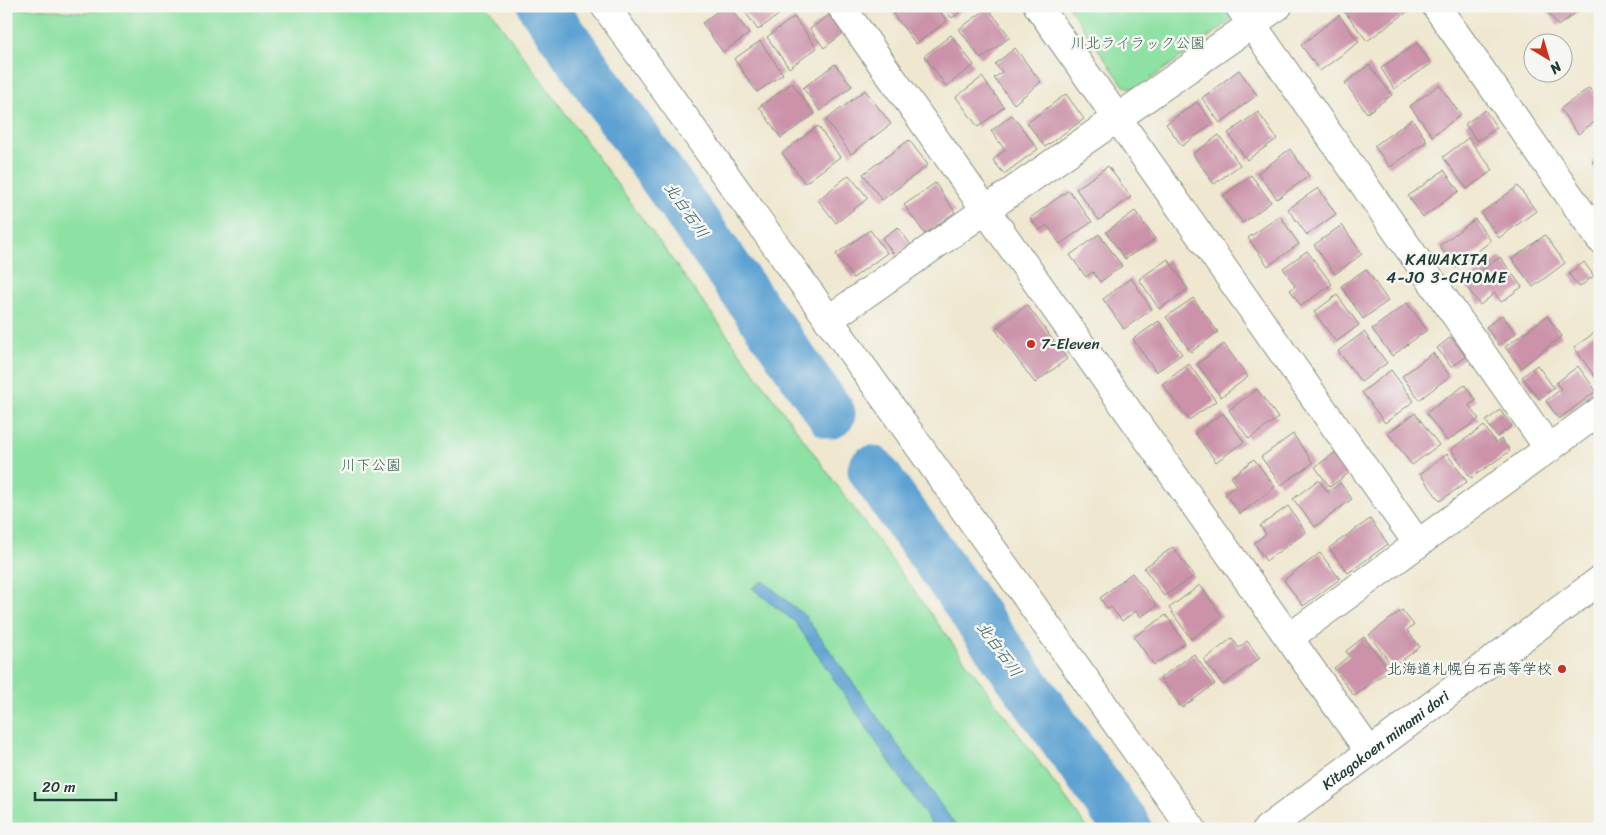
<svg xmlns="http://www.w3.org/2000/svg" width="1606" height="835" font-family="Sriracha,'Klee One',sans-serif">
	<rect width="100%" height="100%" fill="#f6f6f2"/>
	<filter id="ink" filterUnits="userSpaceOnUse"><feTurbulence type="fractalNoise" baseFrequency=".02" numOctaves="2"/><feDisplacementMap in="SourceGraphic" scale="10" xChannelSelector="R" yChannelSelector="G"/><feConvolveMatrix kernelMatrix="1 2 1 2 8 2 1 2 1" color-interpolation-filters="sRGB"/></filter>
	<filter id="wash" filterUnits="userSpaceOnUse"><feTurbulence type="fractalNoise" baseFrequency=".0096" numOctaves="4" result="noise"/><feDisplacementMap in="SourceGraphic" scale="20" xChannelSelector="R" yChannelSelector="G"/><feGaussianBlur stdDeviation="1.12" result="paint"/><feColorMatrix in="noise" values="0 0 0 0 0 0 0 0 0 0 0 0 0 0 0 0 0 1.4 0 .05"/><feComposite in="paint" operator="in"/></filter>
	<g filter="url(#wash)">
		<rect width="100%" height="100%" fill="#efe7cf"/>
		<path fill="#8de1a3" stroke="#568f6c" d="M107,6H487L1088,829H6V19L17,7L87,13Z
			M1068,6H1229L1233,12L1229,22L1137,89L1124,86Z"/>
		<path fill="#5da2d2" stroke="#3e7083" d="M763,581L805,616L958,829H935L796,623L752,588Z"/>
		<g fill="none" stroke-linecap="round" stroke-linejoin="round">
			<path stroke="#5da2d2" stroke-width="49" d="M542,6L831,414
				M872,470L1128,829"/>
		</g>
		<g id="blocks">
			<path fill="#cb92a9" d="M724,6H729L749,34L723,52L702,23Z
				M741,6H787L788,8L758,30Z
				M903,6H936L947,21L916,44L893,14Z
				M943,6H968L952,18Z
				M1344,6H1403L1407,12L1367,41L1342,8Z
				M1544,6H1585L1558,26Z
				M988,8L1010,37L981,59L959,29Z
				M829,15L843,33L824,48L810,29Z
				M1339,15L1359,42L1320,71L1301,45Z
				M794,17L817,48L789,68L767,37Z
				M951,35L974,65L946,86L924,56Z
				M760,41L783,74L757,92L734,59Z
				M1417,43L1431,64L1394,89L1381,68Z
				M1015,48L1041,82L1014,104L994,78L1002,72L995,64Z
				M835,64L852,86L820,111L803,88Z
				M1369,65L1392,95L1367,113L1345,83Z
				M1239,70L1257,95L1220,123L1202,98Z
				M982,77L1004,107L978,127L956,97Z
				M792,83L815,114L781,138L759,107Z
				M1439,85L1461,115L1432,136L1410,106Z
				M1589,88L1600,103V118L1578,134L1560,109Z
				M865,90L891,124L851,154L826,120Z
				M1066,94L1084,119L1045,147L1027,123Z
				M1197,102L1213,123L1182,146L1166,124Z
				M1485,110L1497,128L1477,141L1465,124Z
				M1258,112L1277,139L1247,160L1228,133Z
				M1012,115L1038,149L1004,174L993,160L1005,150L991,131Z
				M1412,119L1427,141L1390,167L1374,146Z
				M818,126L840,157L805,183L782,153Z
				M1219,135L1240,165L1214,184L1193,154Z
				M1468,138L1493,170L1467,189L1443,157Z
				M909,140L928,165L882,200L863,174Z
				M1600,148V173L1592,162L1598,158L1594,152Z
				M1290,149L1309,176L1277,199L1258,173Z
				M1108,166L1131,197L1099,220L1076,189Z
				M1444,170L1459,191L1423,217L1408,196Z
				M849,175L868,198L836,223L818,200Z
				M1251,175L1271,202L1243,223L1223,196Z
				M935,183L955,212L925,234L904,205Z
				M1518,186L1536,211L1499,238L1481,213Z
				M1318,188L1336,214L1307,235L1288,209Z
				M1069,190L1092,222L1060,244L1047,225L1039,230L1030,218Z
				M1135,211L1155,239L1125,259L1106,232Z
				M1280,216L1299,244L1268,266L1248,238Z
				M1475,219L1491,241L1456,268L1439,246Z
				M1342,225L1362,254L1335,274L1314,245Z
				M898,227L911,245L895,256L882,238Z
				M870,230L887,253L853,278L836,254Z
				M1099,234L1122,266L1100,282L1093,272L1086,277L1070,255Z
				M1545,235L1565,263L1533,287L1512,259Z
				M1307,251L1332,284L1301,306L1290,290L1295,286L1283,268Z
				M1500,257L1522,287L1501,302L1495,293L1480,305L1464,283Z
				M1168,259L1188,289L1159,309L1139,279Z
				M1584,262L1594,276L1579,287L1569,274Z
				M1366,269L1388,301L1363,319L1341,286Z
				M1131,278L1152,309L1124,329L1103,299Z
				M1337,295L1359,325L1336,342L1314,312Z
				M1193,298L1218,332L1191,352L1166,317Z
				M1407,303L1427,330L1392,356L1372,329Z
				M1027,305L1067,359L1035,383L995,329Z
				M1502,315L1516,333L1499,345L1486,327Z
				M1547,316L1562,336L1521,368L1505,347Z
				M1159,321L1182,354L1156,372L1133,339Z
				M1600,329V384L1574,347Z
				M1364,332L1387,363L1361,382L1338,351Z
				M1451,337L1466,357L1451,367L1437,348Z
				M1224,344L1248,377L1221,397L1197,364Z
				M1433,353L1450,376L1419,400L1402,376Z
				M1189,364L1216,401L1189,420L1162,384Z
				M1537,365L1554,388L1539,399L1522,377Z
				M1578,366L1596,391L1559,419L1546,401L1561,389L1556,383Z
				M1391,370L1414,401L1385,423L1362,392Z
				M1465,385L1476,401L1469,405L1479,419L1447,441L1426,413Z
				M1257,389L1278,418L1249,439L1229,410Z
				M1500,410L1512,426L1497,437L1486,421Z
				M1223,413L1244,442L1216,462L1195,433Z
				M1415,413L1439,445L1412,465L1388,433Z
				M1484,426L1496,443L1501,439L1510,451L1471,478L1451,449Z
				M1293,434L1313,463L1281,485L1261,457Z
				M1336,452L1350,472L1330,487L1315,467Z
				M1447,454L1467,482L1440,501L1420,474Z
				M1254,459L1275,487L1240,514L1225,494L1237,485L1231,477Z
				M1318,480L1328,492L1340,483L1352,499L1315,527L1293,499Z
				M1288,506L1306,532L1266,561L1254,543L1266,534L1260,526Z
				M1370,519L1388,544L1348,573L1329,548Z
				M1173,547L1194,576L1164,596L1144,568Z
				M1320,553L1340,579L1303,606L1284,580Z
				M1132,573L1157,605L1141,617L1136,611L1122,621L1111,607L1108,609L1100,598Z
				M1200,585L1222,616L1191,639L1169,608Z
				M1402,610L1414,625L1407,630L1420,647L1393,667L1369,635Z
				M1166,615L1185,643L1154,665L1134,637Z
				M1364,637L1389,670L1354,696L1334,668L1349,656L1346,651Z
				M1232,638L1239,648L1247,641L1260,658L1223,685L1204,660Z
				M1194,654L1215,684L1182,708L1160,678Z"/>
		</g>
	</g>
	<g filter="url(#ink)">
		<use href="#blocks" fill-opacity="0" stroke="#879282" stroke-width="1"/>
		<g fill="none" stroke-linecap="round" stroke-linejoin="round">
			<defs>
				<g id="minor">
					<path d="M605,6L1192,829"/>
					<path d="M841,6L1369,751"/>
					<path d="M1038,6L1418,544"/>
					<path d="M1239,6L1549,449"/>
					<path d="M1436,6L1600,239"/>
					<path d="M828,320L1278,6"/>
					<path d="M1290,637L1600,411"/>
					<path id="s1" d="M1267,829L1600,580"/>
				</g>
			</defs>
			<use href="#minor" stroke="#879282" stroke-width="30"/>
			<use href="#minor" stroke="#fff" stroke-width="28"/>
		</g>
	</g>
	<g fill="#c8321e" stroke="#f6f6f2" stroke-width="2">
		<circle cx="1031" cy="344" r="5"/>
		<circle cx="1562" cy="669" r="5"/>
	</g>
	<g text-anchor="middle" stroke-width="5" stroke-linejoin="round" paint-order="stroke">
		<g font-size="15" fill="#355e4a" stroke="#f6f6f2">
			<text x="1138" y="48">川北ライラック公園</text>
			<text x="371" y="470">川下公園</text>
		</g>
		<g font-size="15" fill="#1f3d34" stroke="#f6f6f2" text-anchor="start">
			<text x="1041" y="349">7-Eleven</text>
			<text x="1552" y="674" text-anchor="end">北海道札幌白石高等学校</text>
		</g>
		<g font-size="15" fill="#1f3d34" stroke="#f6f6f2">
			<text dy="5" stroke="none"><textPath href="#s1" startOffset="148">Kitagokoen minami dori</textPath></text>
		</g>
		<g font-size="16" font-style="italic" fill="#325b63" stroke="#f6f6f2">
			<text transform="translate(687 210) rotate(55)" y="6">北白石川</text>
			<text transform="translate(1000 649) rotate(54)" y="6">北白石川</text>
		</g>
		<g font-size="16" letter-spacing="1" fill="#1f3d34" stroke="#f6f6f2">
			<text x="1447" y="265">KAWAKITA<tspan x="1447" dy="18">4-JO 3-CHOME</tspan></text>
		</g>
	</g>
	<rect width="1606" height="835" fill="none" stroke="#f6f6f2" stroke-width="25"/>
	<g transform="translate(1548 58) rotate(142)"><circle r="24" fill="#f6f6f2" stroke="#a0aca6"/>
	<path d="M0-4L9 19L0 12L-9 19Z" fill="#c8321e"/>
	<text y="-8" font-size="14" font-weight="bold" text-anchor="middle" fill="#1f3d34">N</text>
	</g>
	<path d="M35 792v8h81v-8" fill="none" stroke="#1f3d34" stroke-width="2.5"/>
	<text x="42" y="792" font-size="15" fill="#1f3d34" stroke="#f6f6f2" stroke-width="4" paint-order="stroke">20 m</text>
</svg>
